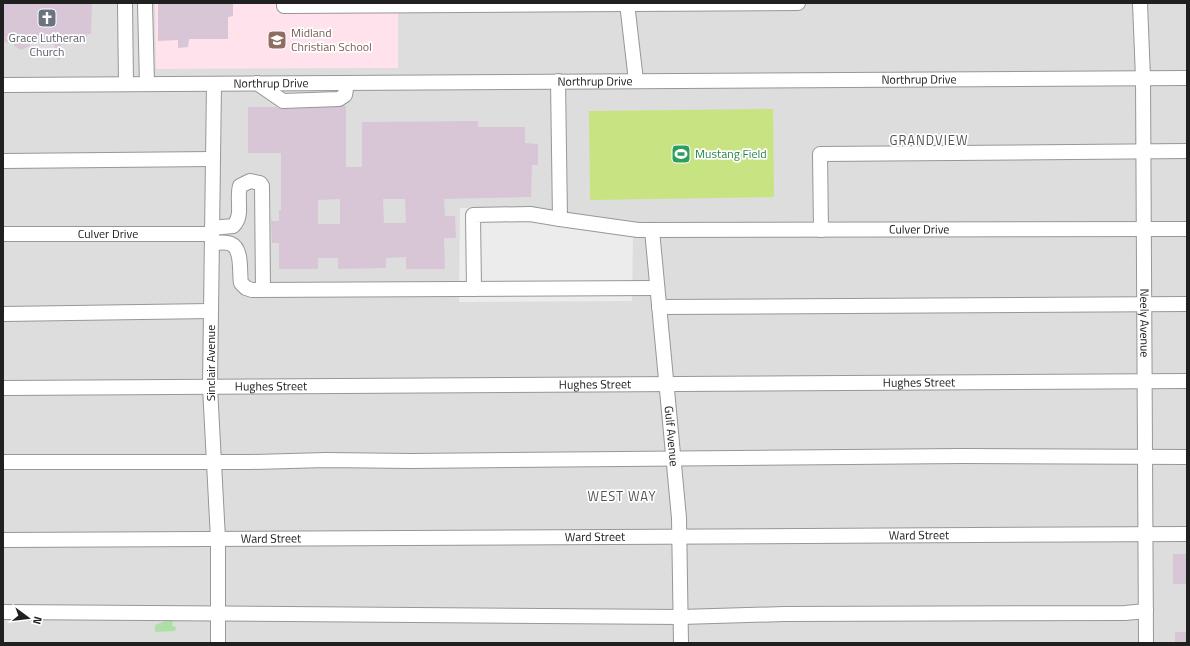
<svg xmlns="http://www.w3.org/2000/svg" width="1190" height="646" font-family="'Titillium Web',sans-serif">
	<rect width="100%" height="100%" fill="#f1e6ee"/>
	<path fill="#deddde" d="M3,3H1187V643H3Z"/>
	<path fill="#ffe2ec" d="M155,3H276L277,11L398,10V68L156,69Z"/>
	<path fill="#c8e382" d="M773,109L774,197L590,200L589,111Z"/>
	<path fill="#ececec" d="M522,207L633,236L632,301L459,302L460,208Z"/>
	<path fill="#ace0a5" d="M171,619V621H173L172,626L176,627L175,631L155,632V625Z"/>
	<path fill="#d8c6d7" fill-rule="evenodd" d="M3,3H92L91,34H87V42L61,43L60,60H57L54,43H30V46L21,50L14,46V43L3,42Z
		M158,3H233V16L228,17V39H189L188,47L178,48V40L158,41Z
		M346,106V167H362V122L478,121V127H525V143L538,144V165H532L531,197L444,199L445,216H455L456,238H444L445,269H406V257L386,258V268L338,269V258H318V269H279V243H272L271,221H279V210H281V153H248V107H276L283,109ZM340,199V224H318V200ZM383,199H405L406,223H384Z
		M1173,554H1187V584H1173Z
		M1175,632H1187V643H1175Z"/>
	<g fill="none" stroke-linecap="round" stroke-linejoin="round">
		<defs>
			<g id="minor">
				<path d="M125,3L126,84"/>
				<path d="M145,3L147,84"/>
				<path d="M284,3V6C455,4 627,5 798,3"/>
				<path d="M627,3L636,81"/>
				<path id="s1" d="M1140,3L1143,78L1146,643"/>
				<path id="s2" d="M558,81L560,219L638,230L1187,229"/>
				<path d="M257,83L283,101L339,99L345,95L347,83"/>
				<path d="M214,84L210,387L218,539V643"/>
				<path id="s3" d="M3,85L1187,78"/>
				<path d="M3,161L213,159"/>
				<path d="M212,228L233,226C244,216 236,199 240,186L250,181L260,183L262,186L263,290"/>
				<path id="s4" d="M652,230L679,518L681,643"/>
				<path d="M821,230L820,154L1187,151"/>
				<path id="s5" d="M3,234H212"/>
				<path d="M212,243C218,243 226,241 231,244C243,249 239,273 241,283L246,288L252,290L657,288"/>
				<path d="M474,289L473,215L530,214L560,219"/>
				<path d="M659,307L1187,304"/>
				<path d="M3,314L211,311"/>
				<path id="s6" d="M3,388L1187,381"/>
				<path d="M3,462H250L326,460L411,461L962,456L1187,457"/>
				<path id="s7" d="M3,540L1187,534"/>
				<path d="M3,612L681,617L784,614L1125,613L1146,611"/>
			</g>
		</defs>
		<use href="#minor" stroke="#979797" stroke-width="16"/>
		<use href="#minor" stroke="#fff" stroke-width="14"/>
	</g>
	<defs>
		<symbol id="church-square" viewBox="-11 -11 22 22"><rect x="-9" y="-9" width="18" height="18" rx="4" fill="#6b7280" stroke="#fff"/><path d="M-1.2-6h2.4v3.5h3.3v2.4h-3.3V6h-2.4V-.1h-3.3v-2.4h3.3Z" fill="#fff"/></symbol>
		<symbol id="school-square" viewBox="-11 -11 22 22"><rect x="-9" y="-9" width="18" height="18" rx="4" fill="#8d6e63" stroke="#fff"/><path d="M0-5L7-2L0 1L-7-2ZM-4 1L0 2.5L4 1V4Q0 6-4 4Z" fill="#fff"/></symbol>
		<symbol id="stadium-square" viewBox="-11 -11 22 22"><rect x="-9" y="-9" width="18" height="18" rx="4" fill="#2e9e5b" stroke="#fff"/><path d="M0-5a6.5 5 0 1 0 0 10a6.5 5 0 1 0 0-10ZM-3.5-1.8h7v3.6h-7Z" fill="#fff"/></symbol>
	</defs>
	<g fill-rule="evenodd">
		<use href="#church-square" x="36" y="7" width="22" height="22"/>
		<use href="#school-square" x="266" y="29" width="22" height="22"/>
		<use href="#stadium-square" x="670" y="143" width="22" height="22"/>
	</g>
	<g text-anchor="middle" stroke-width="3.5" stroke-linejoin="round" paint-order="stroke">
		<g font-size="12" fill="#785e54" stroke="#fff" text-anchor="start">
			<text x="291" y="37">Midland<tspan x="291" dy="14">Christian School</tspan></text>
		</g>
		<g font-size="12" fill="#5b616d" stroke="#fff">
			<text x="47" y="42">Grace Lutheran<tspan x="47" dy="14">Church</tspan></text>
		</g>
		<g font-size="12" fill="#202020" stroke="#fff">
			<text dy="4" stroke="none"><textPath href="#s3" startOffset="916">Northrup Drive</textPath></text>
			<text dy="4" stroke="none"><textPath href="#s3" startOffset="592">Northrup Drive</textPath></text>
			<text dy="4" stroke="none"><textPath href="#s3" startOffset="268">Northrup Drive</textPath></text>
			<text dy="4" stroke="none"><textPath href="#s2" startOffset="498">Culver Drive</textPath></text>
			<text dy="4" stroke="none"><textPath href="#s5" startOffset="105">Culver Drive</textPath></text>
			<text dy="4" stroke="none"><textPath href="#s1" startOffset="320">Neely Avenue</textPath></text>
			<text transform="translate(211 363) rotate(-90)" y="4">Sinclair Avenue</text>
			<text dy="4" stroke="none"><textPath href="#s6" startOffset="916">Hughes Street</textPath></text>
			<text dy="4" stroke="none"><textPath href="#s6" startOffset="592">Hughes Street</textPath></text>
			<text dy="4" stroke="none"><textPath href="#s6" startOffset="268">Hughes Street</textPath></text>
			<text dy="4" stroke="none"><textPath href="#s4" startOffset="207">Gulf Avenue</textPath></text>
			<text dy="4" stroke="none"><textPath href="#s7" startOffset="916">Ward Street</textPath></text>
			<text dy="4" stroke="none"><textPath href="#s7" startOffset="592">Ward Street</textPath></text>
			<text dy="4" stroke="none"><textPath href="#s7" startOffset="268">Ward Street</textPath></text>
		</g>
		<g font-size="12" fill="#27864d" stroke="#fff" text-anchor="start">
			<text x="695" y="158">Mustang Field</text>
		</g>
		<g font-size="13" letter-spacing="1" fill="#535353" stroke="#fff">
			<text x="929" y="145">GRANDVIEW</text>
			<text x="622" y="501">WEST WAY</text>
		</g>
	</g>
	<rect width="1190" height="646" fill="none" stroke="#202020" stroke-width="8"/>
	<g transform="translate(28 618) rotate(105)" stroke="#ffffff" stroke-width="3" paint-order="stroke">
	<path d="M0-3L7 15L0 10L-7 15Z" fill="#202020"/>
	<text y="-6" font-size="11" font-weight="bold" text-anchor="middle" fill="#202020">N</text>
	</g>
</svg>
